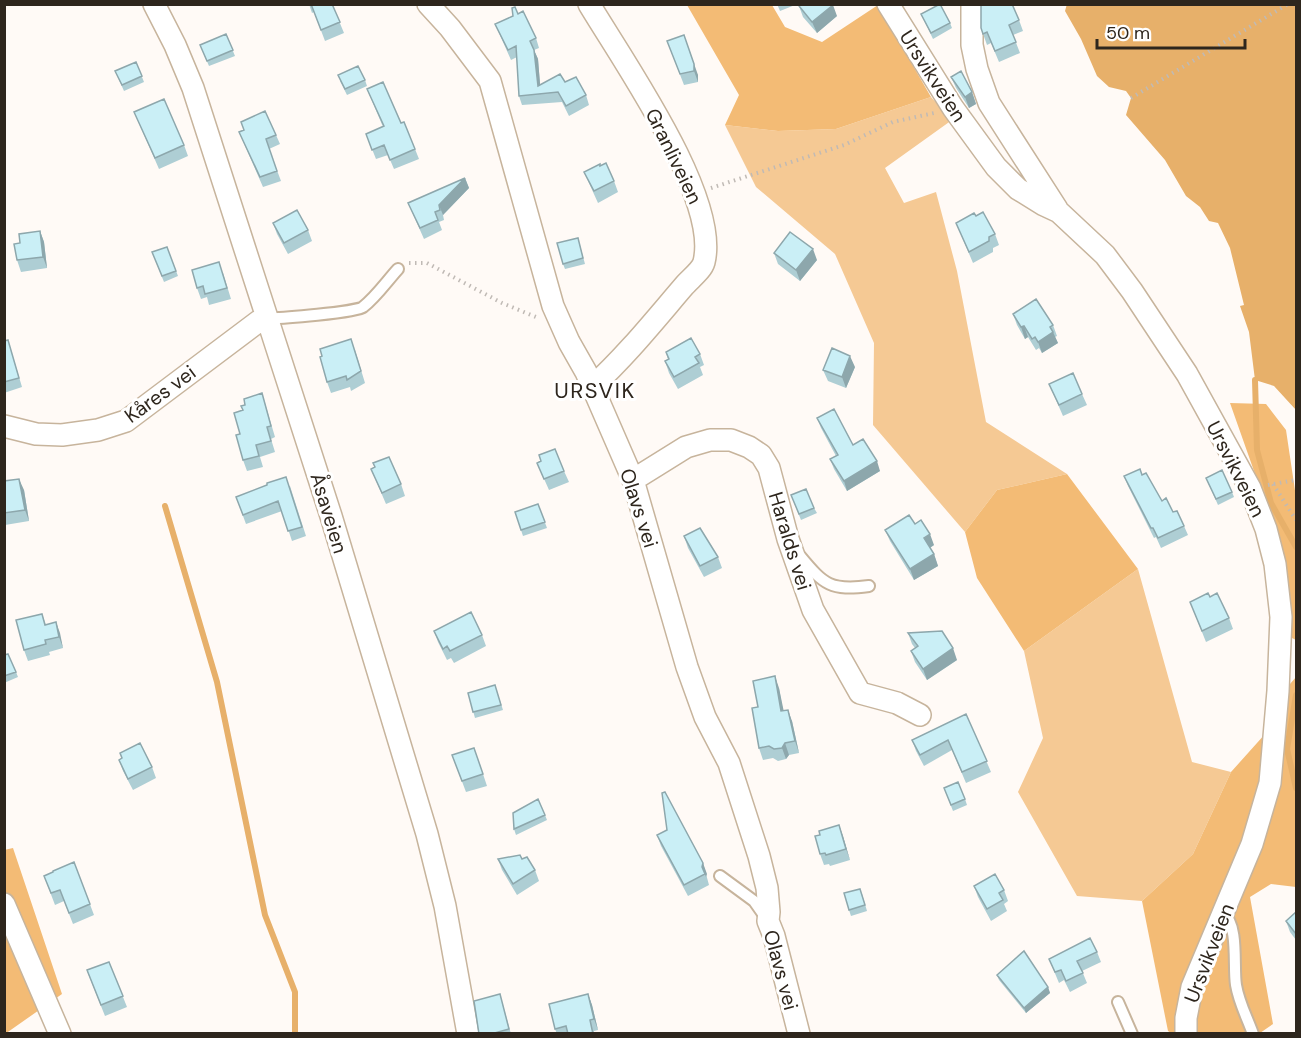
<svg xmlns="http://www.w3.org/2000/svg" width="1301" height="1038" font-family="'DM Sans',sans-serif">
	<rect width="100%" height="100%" fill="#fffaf6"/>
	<path fill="#f5c994" d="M931,97L952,120L885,168L904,203L936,192L957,271L986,422L1067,474L997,490L965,532L873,425L874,343L835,254L756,187L725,125L778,131L836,129Z
		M1138,569L1192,762L1231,772L1193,854L1142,901L1077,896L1018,792L1043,738L1024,651Z"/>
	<path fill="#f3bb75" d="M687,5H772L785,27L822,42L878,5L931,97L836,129L778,131L725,125L739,95Z
		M1230,403L1266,404L1286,430L1296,497V640L1292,638L1284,556Z
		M1067,474L1138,569L1024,651L977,578L965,532L997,490Z
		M1296,677V887L1271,884L1250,897L1273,1024L1260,1033H1171L1168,1031L1142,901L1193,854L1231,772L1284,713L1290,684Z
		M13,848L62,994L5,1034L4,850Z"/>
	<path fill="#e7b06a" d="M1067,4L1296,5V410L1274,386L1255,380L1249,332L1240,306L1244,305L1230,248L1218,223L1209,221L1200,207L1186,196L1165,160L1126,115L1131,98L1126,91L1109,87L1097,76L1081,39L1065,11Z"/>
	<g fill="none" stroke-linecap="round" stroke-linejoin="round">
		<path stroke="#e7b06a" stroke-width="6" d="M1255,380L1257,450L1271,503L1296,547
			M165,506L217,682L265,915L295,992V1034
			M1296,695L1287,749L1296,788"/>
		<defs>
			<path id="lane" d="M267,318C279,319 357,312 363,307C376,297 387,281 398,269
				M800,556C824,585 831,591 869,586
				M720,876L754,901L766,918
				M1224,914C1239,926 1233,967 1236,985C1239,1003 1247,1017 1253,1034
				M1118,1002L1132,1034"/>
			<path id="street" d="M154,4L175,45L193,88L331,516L427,834L445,906L468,1034
				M428,4L450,28L490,81L553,306L569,342L586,372L633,480L687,667L705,717L729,763L759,856L767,888L769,912L768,921L774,936L799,1034
				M589,4C623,61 720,198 704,262C702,270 690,279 684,286C654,321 626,356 592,387
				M888,4L953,108L996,167L1018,189L1044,205L1059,212L1105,255L1132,291L1187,374L1250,488L1266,529L1275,564L1281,617L1278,691L1270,783L1252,844L1192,987L1186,1018V1034
				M972,4V45L977,69L989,103L1057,209
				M4,426L36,434L62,435L98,430L126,421L259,321L267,318
				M633,480L686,447L710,440H731L749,447L761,455L769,468L788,539L813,610L860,693L897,703L920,715
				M4,904L60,1034"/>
		</defs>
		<use href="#lane" stroke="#c7b49c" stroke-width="14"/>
		<use href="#street" stroke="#c7b49c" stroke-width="24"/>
		<path stroke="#c0bab5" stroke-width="4" stroke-dasharray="1.5 4.5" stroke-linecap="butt" d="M1131,98L1288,4
			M711,188L844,145L893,122L934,113
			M409,263H427L502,303L536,317
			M1273,484L1296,520
			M1268,485L1296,480"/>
		<use href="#lane" stroke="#fff" stroke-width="10"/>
		<use href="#street" stroke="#fff" stroke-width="21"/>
	</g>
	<path fill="#aeced4" d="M309,4H332L344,33L325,41L314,12L312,13Z
		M777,4H795V5L780,11Z
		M799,6L837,16L817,33L803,17Z
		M518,14L536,38L539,48L534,50L538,59L540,85L565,82L586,95L589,105L569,116L562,102L522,105L519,96L517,57L511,60L495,24Z
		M921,14L950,23L952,28L933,39Z
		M1019,20L1023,31L1013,35L1020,53L999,62L991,43L987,45L981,28Z
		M226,34L235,56L209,66L200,45Z
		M667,41L698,75V82L684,85Z
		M136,62L144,82L124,91L115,71Z
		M951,77L972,92L976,104L969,108L956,88Z
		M365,80L367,86L347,95L340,81Z
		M367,89L401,123L415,149L419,159L394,169L388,155L376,159L366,134L383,127Z
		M134,112L184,145L188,156L159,169Z
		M241,122L276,135L280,144L269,149L281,181L263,187L239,132L244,130Z
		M600,166L614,181L618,192L598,203L584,172Z
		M465,178L469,188L443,215L444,220L439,222L442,230L424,239L408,203Z
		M976,216L995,234L999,245L993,248V252L973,263L956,223Z
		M273,223L308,230L312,241L288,254L277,234Z
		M40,231L44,242L47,268L21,272L17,260L20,243Z
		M578,238L585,264L565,269L563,264Z
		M167,247L178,276L164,282L152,252Z
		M774,253L817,260L800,281L778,264Z
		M223,273L231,299L209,305L207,297L201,299L197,288Z
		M1013,314L1053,325L1057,336L1055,337L1058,343L1042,353L1039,348L1036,350L1028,337L1025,339L1017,325Z
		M8,340L22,387L4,393V341Z
		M355,350L365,383L351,391L350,387L331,393L327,382Z
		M666,352L700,354L704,365L700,367L703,375L678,389L669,373L665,361L668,360Z
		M855,367L846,388L828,381L823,370Z
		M1049,384L1082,394L1087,405L1063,416Z
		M262,393L275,437L271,439L275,452L260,457L263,467L247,471L243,460L240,434L245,405Z
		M817,418L880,471L847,491L834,469L830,459L836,456L821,428Z
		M541,461L564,471L569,482L549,490L537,463Z
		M371,469L401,484L405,496L386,504Z
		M1142,475L1162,501L1173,512L1184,526L1188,535L1161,548L1156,537L1154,538L1128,486L1124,476Z
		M1206,478L1232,492L1234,497L1218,505Z
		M4,481L24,490L29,521L5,525Z
		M290,486L306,536L292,541L282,511L246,524L236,497Z
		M791,495L814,508L817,513L801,520Z
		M538,504L547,528L523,536L515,512Z
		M885,530L934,545L930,548L934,554L938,566L914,580L890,541Z
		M684,536L718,557L722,568L704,577L688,548Z
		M1210,597L1229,618L1233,629L1206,642L1190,602Z
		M42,614L46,625L56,622L63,648L49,652L50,655L28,661L24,650Z
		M434,631L482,635L486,646L454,663L451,658L447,660L438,642Z
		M908,633L957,660L927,680L915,662L911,651L915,648L912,644Z
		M4,655L16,672L18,677L4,683Z
		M495,685L503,710L475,718L468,693Z
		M779,688L783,711L792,721L799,753L789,755L786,759L778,761L773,758L763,760L759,748L758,707Z
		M966,714L991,772L966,783L952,750L924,766L916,751L912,740Z
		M120,753L152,767L156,778L133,790L123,771L119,760L122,758Z
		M452,755L478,759L487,786L466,792Z
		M944,788L965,799L967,805L953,811Z
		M545,815L547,820L516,835L514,829Z
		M839,825L850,860L830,866L829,864L824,865L820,854V835Z
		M657,835L703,863L709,885L688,896L661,846Z
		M498,859H522L535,870L539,881L517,895L502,870Z
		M74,862L94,915L73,924L64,901L55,905L44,876Z
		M974,886L1004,890L1008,901L1004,904L1007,911L991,921L978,897Z
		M862,894L867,911L851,916L849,910Z
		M1296,912V940L1290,932L1286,921Z
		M1097,952L1101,962L1082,971L1087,983L1070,992L1064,980L1059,983L1049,959Z
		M109,962L127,1007L105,1016L87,971Z
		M997,975L1048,987L1050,993L1026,1013L999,980Z
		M500,994L511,1034H479Z
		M588,994L592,1005L598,1030L594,1031V1034H557L555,1029Z"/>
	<path fill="#8da7ac" d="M833,5L837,16L817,33L812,22Z
		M684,35L698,75V82L694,71Z
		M534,50L538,59L541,95L538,86Z
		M972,92L976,104L969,108L965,97Z
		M465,178L469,188L443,215L439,205Z
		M40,231L44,242L47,268L43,257Z
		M813,249L817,260L800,281L796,270Z
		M1024,326L1028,337L1025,339L1021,327Z
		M1053,332L1058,343L1042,353L1038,342Z
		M850,356L855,367L846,388L842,377Z
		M877,461L880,471L847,491L844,481Z
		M19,479L24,490L29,521L25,510Z
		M930,534L934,545L928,549L924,538Z
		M934,554L938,566L914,580L910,569Z
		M56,622L60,633L63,648L59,637Z
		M953,648L957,660L927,680L923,669Z
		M775,676L779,688L786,722L781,711Z
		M788,710L792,721L799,753L795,741Z
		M785,743L789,755L786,759L782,748Z
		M839,825L843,836L850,860L846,849Z
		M703,863L707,874L706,877L702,867Z
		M1048,987L1050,993L1026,1013L1024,1008Z
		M588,994L592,1005L598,1030L594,1019Z"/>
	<path fill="#caeff6" stroke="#8da7ac" stroke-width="1.5" d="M311,4H332L340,22L321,30Z
		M800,4H833V5L812,22L799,6Z
		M940,4L950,23L931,33L921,14Z
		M981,4H1012L1019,20L1009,25L1016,42L995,51L987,32L983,34L981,28Z
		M515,7L518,14L523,11L536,38L530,41L534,50L538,86L560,74L565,82L576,77L586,95L566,106L558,92L519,96L516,46L508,50L495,24L513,16L512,8Z
		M226,34L233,50L207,61L200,45Z
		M684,35L694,64V71L680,74L667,41Z
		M136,62L142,76L122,85L115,71Z
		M358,66L365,80L345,89L338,75Z
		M961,71L972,92L965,97L951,77Z
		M383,82L401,123L404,122L415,149L390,160L384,145L372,150L366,134L384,126L367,89Z
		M164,99L184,145L155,158L134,112Z
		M265,111L276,135L266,139L277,171L260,177L239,132L244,130L241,122Z
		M606,163L614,181L594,191L584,172L600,164V166Z
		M465,178L439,205L440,210L435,212L438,220L420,228L408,203Z
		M297,210L308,230L284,243L273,223Z
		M983,212L995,234L989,237V241L969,252L956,223L974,213L976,216Z
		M40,231L43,257L17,260L14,244L20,243L19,234Z
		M790,232L813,249L796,270L774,253Z
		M578,238L583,258L563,264L557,243Z
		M167,247L176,271L162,276L152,252Z
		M219,262L227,288L205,294L203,286L197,288L192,270Z
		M1036,299L1053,325L1050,327L1053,332L1038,342L1035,337L1032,339L1024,326L1021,327L1013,314Z
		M691,338L700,354L695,357L699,363L674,377L665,361L669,359L666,352Z
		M351,339L361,371L347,380L346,376L327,382L320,357L322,356L320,349Z
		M8,340L19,378L4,382V341Z
		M832,348L850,356L842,377L823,370Z
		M1073,373L1082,394L1059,405L1049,384Z
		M262,393L271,426L267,427L271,441L256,445L259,456L243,460L236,435L240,434L234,413L243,410L241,406L245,405L244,399Z
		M834,409L853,445L863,439L877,461L844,481L830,459L838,455L817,418Z
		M555,449L564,471L544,479L537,463L541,461L539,455Z
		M389,457L401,484L382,493L371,469L375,467L373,463Z
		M1140,469L1142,475L1146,473L1162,501L1166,498L1173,512L1177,511L1184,526L1158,538L1153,528H1151L1124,476Z
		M1222,470L1232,492L1216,499L1206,478Z
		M286,477L302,527L288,531L278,501L243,515L236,497L267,485V483Z
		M19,479L25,510L4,513V481Z
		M806,489L814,508L799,514L791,495Z
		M538,504L545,522L521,530L515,512Z
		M909,515L915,524L921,520L930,534L924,538L934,554L910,569L885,530Z
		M700,528L718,557L700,566L684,536Z
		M1208,593L1210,597L1217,593L1229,618L1202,631L1190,602Z
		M471,612L482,635L450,651L447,646L443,649L434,631Z
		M42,614L45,625L56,622L59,637L45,640L46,644L24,650L16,620Z
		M942,631L953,648L923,669L911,651L918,646L908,633Z
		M8,654L16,672L4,676V655Z
		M775,676L781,711L788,710L795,741L785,743L782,748L774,749L769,746L759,748L752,708L758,707L753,681Z
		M495,685L501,705L473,712L468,693Z
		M966,714L987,761L962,772L948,740L920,755L912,740Z
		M140,743L152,767L128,779L119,760L122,758L120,753Z
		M474,748L483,774L462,781L452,755Z
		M958,782L965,799L951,805L944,788Z
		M665,792L703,863L702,867L705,874L684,885L657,835L667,830L662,793Z
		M538,799L545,815L514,829L513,813Z
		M839,825L846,849L826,855L825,853L820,854L815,836L820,835L819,831Z
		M520,855L522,859L527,857L535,870L513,884L498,859Z
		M74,862L90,904L69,913L60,890L51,893L44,876L53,872V871Z
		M995,874L1004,890L999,893L1003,900L987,909L974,886Z
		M860,889L865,905L849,910L844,893Z
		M1296,912V934L1286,921Z
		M1090,938L1097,952L1077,961L1083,973L1066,981L1061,970L1055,972L1049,959Z
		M1024,951L1048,987L1024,1008L997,975Z
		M109,962L123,996L101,1005L87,970Z
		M500,994L509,1029L491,1034H479L474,1001Z
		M588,994L594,1019L590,1020L593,1034H568L566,1026L555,1029L549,1004Z"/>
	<g text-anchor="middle" stroke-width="6" stroke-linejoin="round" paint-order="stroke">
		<g font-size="20" fill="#2e261d" stroke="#fff">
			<text transform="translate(933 76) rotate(57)" y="7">Ursvikveien</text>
			<text transform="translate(674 156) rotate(64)" y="7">Granliveien</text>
			<text transform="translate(160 394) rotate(-36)" y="7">Kåres vei</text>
			<text transform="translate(1236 469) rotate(63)" y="7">Ursvikveien</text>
			<text transform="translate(639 508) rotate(72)" y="7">Olavs vei</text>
			<text transform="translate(329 513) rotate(73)" y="7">Åsaveien</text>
			<text transform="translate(790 541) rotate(73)" y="7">Haralds vei</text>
			<text transform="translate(1209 953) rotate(-69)" y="7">Ursvikveien</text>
			<text transform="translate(781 970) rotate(75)" y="7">Olavs vei</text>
		</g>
		<g font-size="22" letter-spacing="1.5" fill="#2e261d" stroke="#fff">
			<text x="595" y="398">URSVIK</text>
		</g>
	</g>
	<rect width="1301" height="1038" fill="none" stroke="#2e261d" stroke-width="12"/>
	<path d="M1097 39v9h148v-9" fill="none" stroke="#2e261d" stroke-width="3"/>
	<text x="1106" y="39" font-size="18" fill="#2e261d" stroke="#ffffff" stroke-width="4.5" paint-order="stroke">50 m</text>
</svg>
